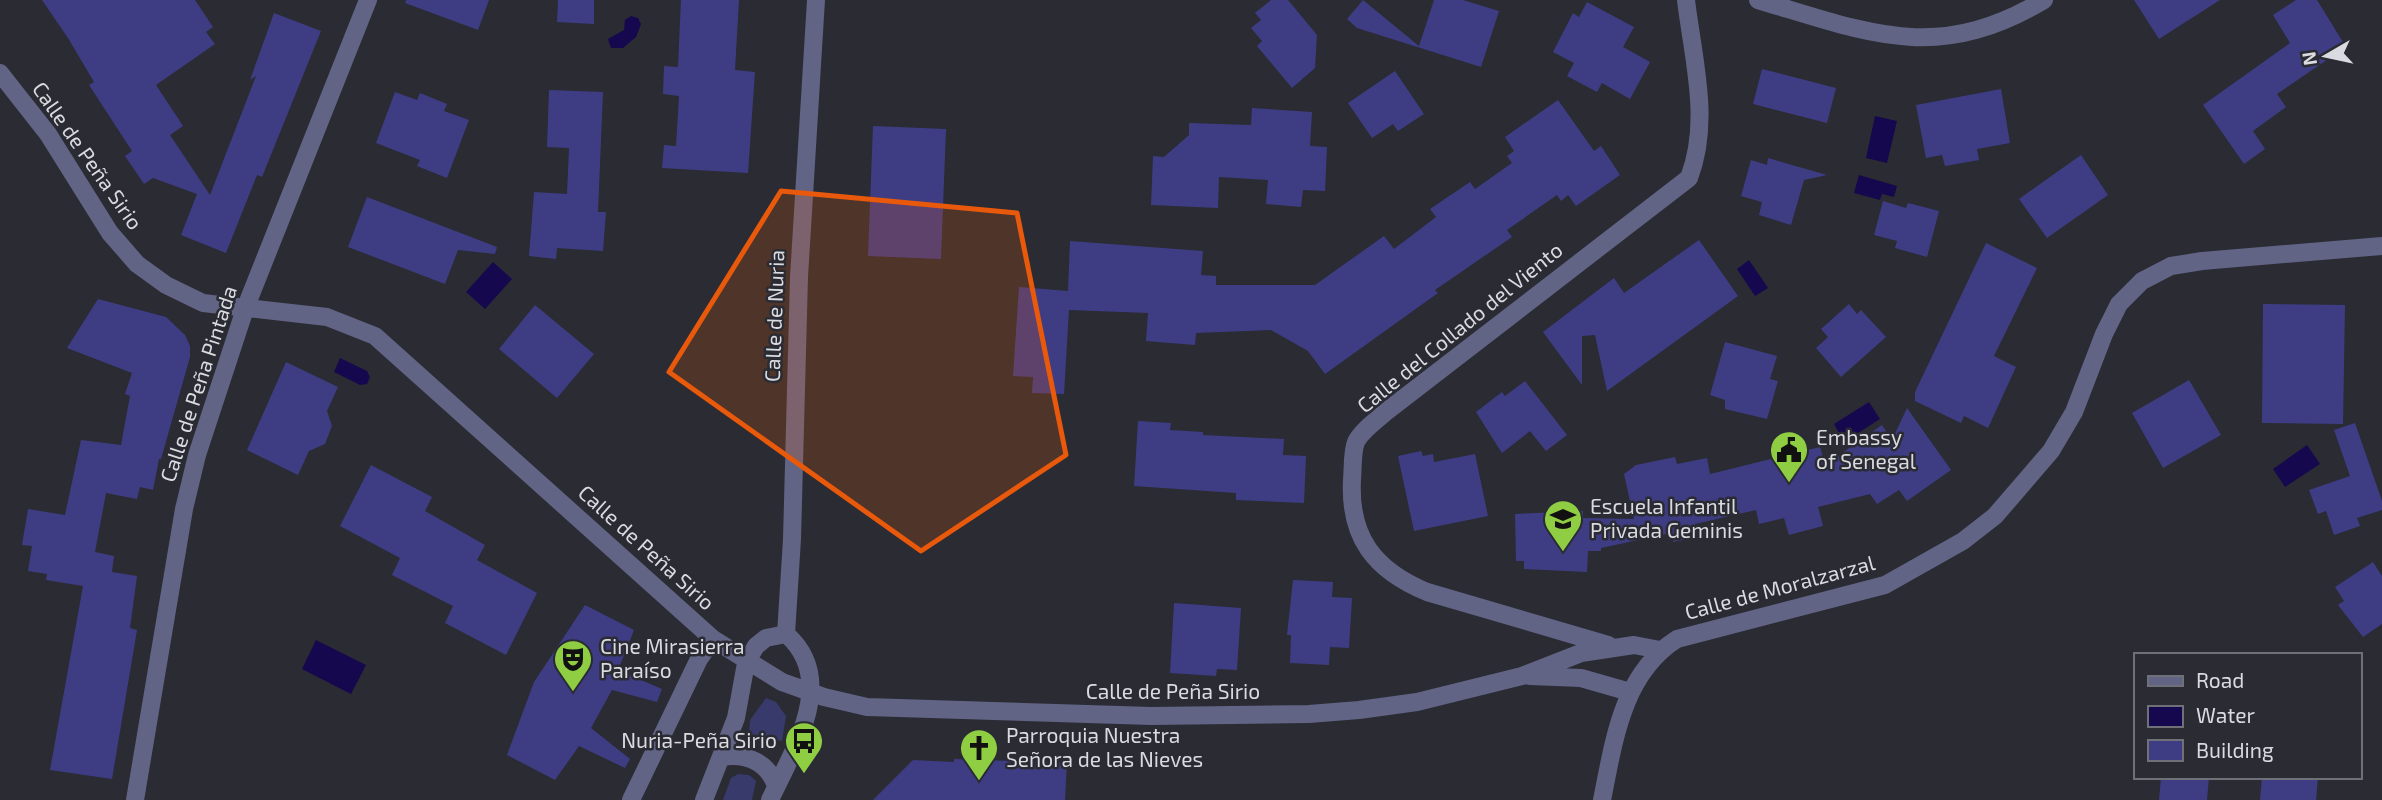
<svg xmlns="http://www.w3.org/2000/svg" width="2382" height="800" font-family="'Exo 2',sans-serif">
	<rect width="100%" height="100%" fill="#2a2b33"/>
	<path fill="#393a6c" d="M766,698L776,702L786,716L782,741L749,734L750,720Z
		M738,774L749,775L756,781L752,800H723L731,778Z"/>
	<path fill="#16084e" d="M631,16L638,18L641,24L636,37L623,48H611L608,39L624,30L625,20Z
		M1875,116L1897,121L1887,163L1866,158Z
		M1859,175L1897,186L1894,197L1882,194L1880,200L1854,193Z
		M1749,260L1768,288L1755,296L1737,269Z
		M493,262L512,279L485,309L466,292Z
		M340,358L367,371L370,377L367,384L360,385L334,372Z
		M1869,402L1880,419L1844,442L1834,424Z
		M2307,445L2320,464L2285,487L2273,469Z
		M316,640L366,665L351,694L302,669Z"/>
	<path fill="#3e3d84" d="M42,0H195L213,27L206,32L215,44L156,85L183,126L170,135L210,195L256,76L250,80L274,13L321,31L262,177L257,175L226,253L181,235L197,194L153,178L144,184L125,156L132,151L89,85L94,82L68,38Z
		M406,0H489L478,30L405,3Z
		M558,0H594V24L557,22Z
		M681,0H739L735,70L755,72L748,173L662,168L664,145L676,146L679,96L663,94L664,66L678,67Z
		M1271,0H1288L1317,35L1315,68L1292,88L1257,46L1262,41L1251,28L1261,20L1255,13Z
		M1363,0L1419,46L1434,0H1463L1499,11L1481,67L1357,28L1347,19Z
		M2134,0H2220L2159,39Z
		M2296,0H2317L2346,47L2277,94L2286,107L2253,131L2265,149L2244,164L2203,105L2290,43L2273,15Z
		M1587,2L1634,27L1623,47L1650,62L1630,99L1602,83L1597,92L1567,76L1574,63L1553,52L1573,13L1579,17Z
		M1762,69L1836,88L1827,123L1753,104Z
		M1395,71L1424,114L1398,131L1393,124L1372,138L1348,103Z
		M2001,89L2010,143L1977,149L1979,160L1945,166L1942,155L1926,158L1916,105Z
		M549,90L603,92L598,212H606L603,251L557,248L556,259L529,256L534,192L567,194L569,148L547,147Z
		M395,92L417,100L420,93L447,104L444,111L469,120L447,178L417,166L420,160L376,143Z
		M1558,100L1594,151L1601,146L1620,175L1576,206L1568,195L1561,201L1557,195L1507,230L1512,237L1435,290L1438,293L1325,374L1308,351L1271,330L1196,333L1195,345L1146,341L1148,313L1069,310L1064,394L1032,393L1033,377L1013,376L1019,287L1068,291L1070,241L1203,251L1201,275L1216,276V285H1315L1384,236L1394,249L1436,217L1430,209L1470,182L1475,189L1512,163L1507,156L1514,151L1505,137Z
		M1252,108L1312,112L1310,146L1327,147L1325,191L1303,190L1301,207L1266,204L1268,180L1219,177L1218,208L1151,205L1153,156L1164,157L1189,135V123L1251,125Z
		M873,126L946,129L941,259L868,256Z
		M2081,155L2108,195L2047,238L2019,199Z
		M1768,158L1827,175L1804,180L1791,225L1759,215L1762,202L1741,196L1751,160L1767,165Z
		M367,197L497,247L495,254L458,250L445,284L348,247Z
		M1883,201L1906,208L1908,203L1939,211L1927,257L1895,248L1897,241L1874,235Z
		M1699,240L1738,296L1607,391L1595,335L1582,336V385L1543,332L1614,278L1624,293Z
		M1986,243L2037,268L1994,356L2016,367L1988,428L1964,416L1961,423L1915,401V392Z
		M98,299L166,317L185,335L190,346V357L161,459H159L153,490L140,487L137,499L106,493L95,552L114,556L112,572L137,576L130,628L137,630L112,779L50,770L83,586L46,580L47,574L28,571L32,546L22,545L28,509L65,515L81,440L121,445L130,396L125,394L132,373L67,348Z
		M1849,304L1857,314L1861,310L1886,337L1841,377L1816,348L1828,337L1821,329Z
		M2263,304L2345,305L2343,424L2262,423Z
		M535,305L594,354L557,398L499,349Z
		M1725,342L1777,356L1770,379L1778,381L1767,419L1725,409V400L1710,395Z
		M286,362L338,387L327,411L332,426L325,444L309,451L298,475L247,450Z
		M2189,380L2221,435L2163,468L2132,413Z
		M1525,381L1567,435L1546,451L1530,431L1502,453L1476,412L1502,392L1505,396Z
		M1907,408L1951,470L1907,501L1899,490L1877,504L1870,494L1818,507L1823,526L1789,535L1784,518L1759,524L1756,510L1695,524L1698,537L1673,542L1671,533L1601,548V551H1588L1587,572L1524,569V561H1516L1515,514L1583,511V518L1634,519L1624,474L1636,465L1675,457L1677,464L1707,458L1710,474L1820,447L1825,465L1882,425L1892,440Z
		M1138,421L1171,423L1170,430L1203,432V435L1284,439L1283,455L1306,456L1304,503L1236,500V493L1134,486Z
		M2355,423L2382,501V510L2357,518L2360,526L2334,535L2326,511L2318,514L2309,490L2350,476L2334,430Z
		M1421,451L1423,456L1433,454L1434,462L1475,454L1488,516L1414,531L1398,456Z
		M371,465L432,497L425,511L485,545L477,560L537,593L506,655L445,623L453,606L392,575L400,558L340,526Z
		M2373,562L2382,576V624L2363,637L2338,605L2344,601L2335,587Z
		M1293,580L1333,582L1332,597L1352,598L1349,648L1330,647L1329,665L1290,663L1291,635H1287Z
		M1174,603L1241,608L1237,670L1217,669L1216,676L1170,673Z
		M585,605L634,630L618,670L662,689L657,702L612,690L591,728L630,759L625,768L579,746L555,780L507,755L534,682Z
		M954,759L1067,763L1065,800H873L913,760L954,762Z
		M2161,777H2209L2207,800H2159Z
		M2262,777H2318L2316,800H2260Z"/>
	<g fill="none" stroke-linecap="round" stroke-linejoin="round">
		<path stroke="#616485" stroke-width="18" d="M1758,0C1869,33 1937,64 2044,0
			M0,73L48,134L110,233L137,264L166,285L203,303L327,317L375,336L713,639L782,682L824,697L867,707L1151,716L1309,714L1359,710L1417,702L1522,676L1581,653L1634,645L1660,650
			M786,634L792,539L799,277L816,0
			M1608,645L1427,592C1374,570 1349,537 1352,480C1353,469 1352,452 1356,442C1361,431 1378,419 1387,411L1689,178C1711,121 1693,59 1686,0
			M1530,676L1581,678L1630,692
			M722,757C746,753 768,762 776,786
			M135,800L184,509L197,455L245,309L368,0
			M631,800L699,659L713,639
			M704,800L736,718L746,663L756,646L766,638L786,634C839,680 793,750 770,800
			M1602,800C1614,741 1622,674 1677,639L1885,585L1963,541L1995,516L2051,451L2074,412L2104,334L2119,304L2142,281L2171,266L2202,261L2382,246"/>
	</g>
	<path fill="#e8590c" fill-opacity="0.2" stroke="#e8590c" stroke-width="5" stroke-linejoin="round" d="M781,191L1017,213L1066,455L921,551L669,372Z"/>
	<defs>
		<symbol id="civic-pin" viewBox="-11 -11 22 30"><path d="M0 17L-7.5 6A9.5 9.5 0 1 1 7.5 6Z" fill="#8fcd42" stroke="#2a2b33"/><path d="M-.6-6.5H3V-4.5H.6V-3L4-1V1h2V6H-6V1h2V-1L-.6-3ZM-1.2 2.5V6h2.4V2.5Z" fill="#111"/></symbol>
		<symbol id="school-pin" viewBox="-11 -11 22 30"><path d="M0 17L-7.5 6A9.5 9.5 0 1 1 7.5 6Z" fill="#8fcd42" stroke="#2a2b33"/><path d="M0-5L7-2L0 1L-7-2ZM-4 1L0 2.5L4 1V4Q0 6-4 4Z" fill="#111"/></symbol>
		<symbol id="theatre-pin" viewBox="-11 -11 22 30"><path d="M0 17L-7.5 6A9.5 9.5 0 1 1 7.5 6Z" fill="#8fcd42" stroke="#2a2b33"/><path d="M-5-5.5Q0-4 5-5.5V0Q5 5 0 6Q-5 5-5 0ZM-3.3-2.5H-1v1.5H-3.3ZM1-2.5H3.3v1.5H1ZM-2.8 1Q0 5.5 2.8 1Z" fill="#111"/></symbol>
		<symbol id="bus-pin" viewBox="-11 -11 22 30"><path d="M0 17L-7.5 6A9.5 9.5 0 1 1 7.5 6Z" fill="#8fcd42" stroke="#2a2b33"/><path d="M-5-6H5V4H4V6H2V4H-2V6H-4V4H-5ZM-3.5-4V0h7V-4ZM-3.5 1.2v1.5H-2V1.2ZM2 1.2v1.5H3.5V1.2Z" fill="#111"/></symbol>
		<symbol id="church-pin" viewBox="-11 -11 22 30"><path d="M0 17L-7.5 6A9.5 9.5 0 1 1 7.5 6Z" fill="#8fcd42" stroke="#2a2b33"/><path d="M-1.2-6h2.4v3.5h3.3v2.4h-3.3V6h-2.4V-.1h-3.3v-2.4h3.3Z" fill="#111"/></symbol>
	</defs>
	<g fill-rule="evenodd">
		<use href="#civic-pin" x="1767" y="428" width="44" height="60"/>
		<use href="#school-pin" x="1541" y="497" width="44" height="60"/>
		<use href="#theatre-pin" x="551" y="637" width="44" height="60"/>
		<use href="#bus-pin" x="782" y="719" width="44" height="60"/>
		<use href="#church-pin" x="957" y="726" width="44" height="60"/>
	</g>
	<g text-anchor="middle" stroke-width="5" stroke-linejoin="round" paint-order="stroke">
		<g font-size="21" fill="#dadbe0" stroke="#2a2b33">
			<text transform="translate(87 156) rotate(55)" y="7">Calle de Peña Sirio</text>
			<text transform="translate(775 316) rotate(-88)" y="7">Calle de Nuria</text>
			<text transform="translate(1460 328) rotate(-39)" y="7">Calle del Collado del Viento</text>
			<text transform="translate(199 384) rotate(-72)" y="7">Calle de Peña Pintada</text>
			<text transform="translate(646 548) rotate(42)" y="7">Calle de Peña Sirio</text>
			<text transform="translate(1780 588) rotate(-15)" y="7">Calle de Moralzarzal</text>
			<text x="1173" y="699">Calle de Peña Sirio</text>
		</g>
		<g font-size="21" fill="#dadbe0" stroke="#2a2b33" text-anchor="start">
			<text x="1816" y="445">Embassy<tspan x="1816" dy="24">of Senegal</tspan></text>
			<text x="1590" y="514">Escuela Infantil<tspan x="1590" dy="24">Privada Geminis</tspan></text>
			<text x="600" y="654">Cine Mirasierra<tspan x="600" dy="24">Paraíso</tspan></text>
			<text x="1006" y="743">Parroquia Nuestra<tspan x="1006" dy="24">Señora de las Nieves</tspan></text>
			<text x="777" y="748" text-anchor="end">Nuria-Peña Sirio</text>
		</g>
	</g>
	<rect x="2134" y="653" width="228" height="126" fill="#2a2b33" stroke="#707178" stroke-width="2"/>
	<rect x="2148" y="676" width="35" height="10" fill="#616485" stroke="#707178" stroke-width="2"/>
	<text x="2196" y="688" font-size="21" fill="#dadbe0">Road</text>
	<rect x="2148" y="706" width="35" height="21" fill="#16084e" stroke="#707178" stroke-width="2"/>
	<text x="2196" y="723" font-size="21" fill="#dadbe0">Water</text>
	<rect x="2148" y="740" width="35" height="21" fill="#3e3d84" stroke="#707178" stroke-width="2"/>
	<text x="2196" y="758" font-size="21" fill="#dadbe0">Building</text>
	<g transform="translate(2326 56) rotate(261)" stroke="#2a2b33" stroke-width="5" paint-order="stroke">
	<path d="M0-5L12 26L0 18L-12 26Z" fill="#dadbe0"/>
	<text y="-10" font-size="19" font-weight="bold" text-anchor="middle" fill="#dadbe0">N</text>
	</g>
</svg>
